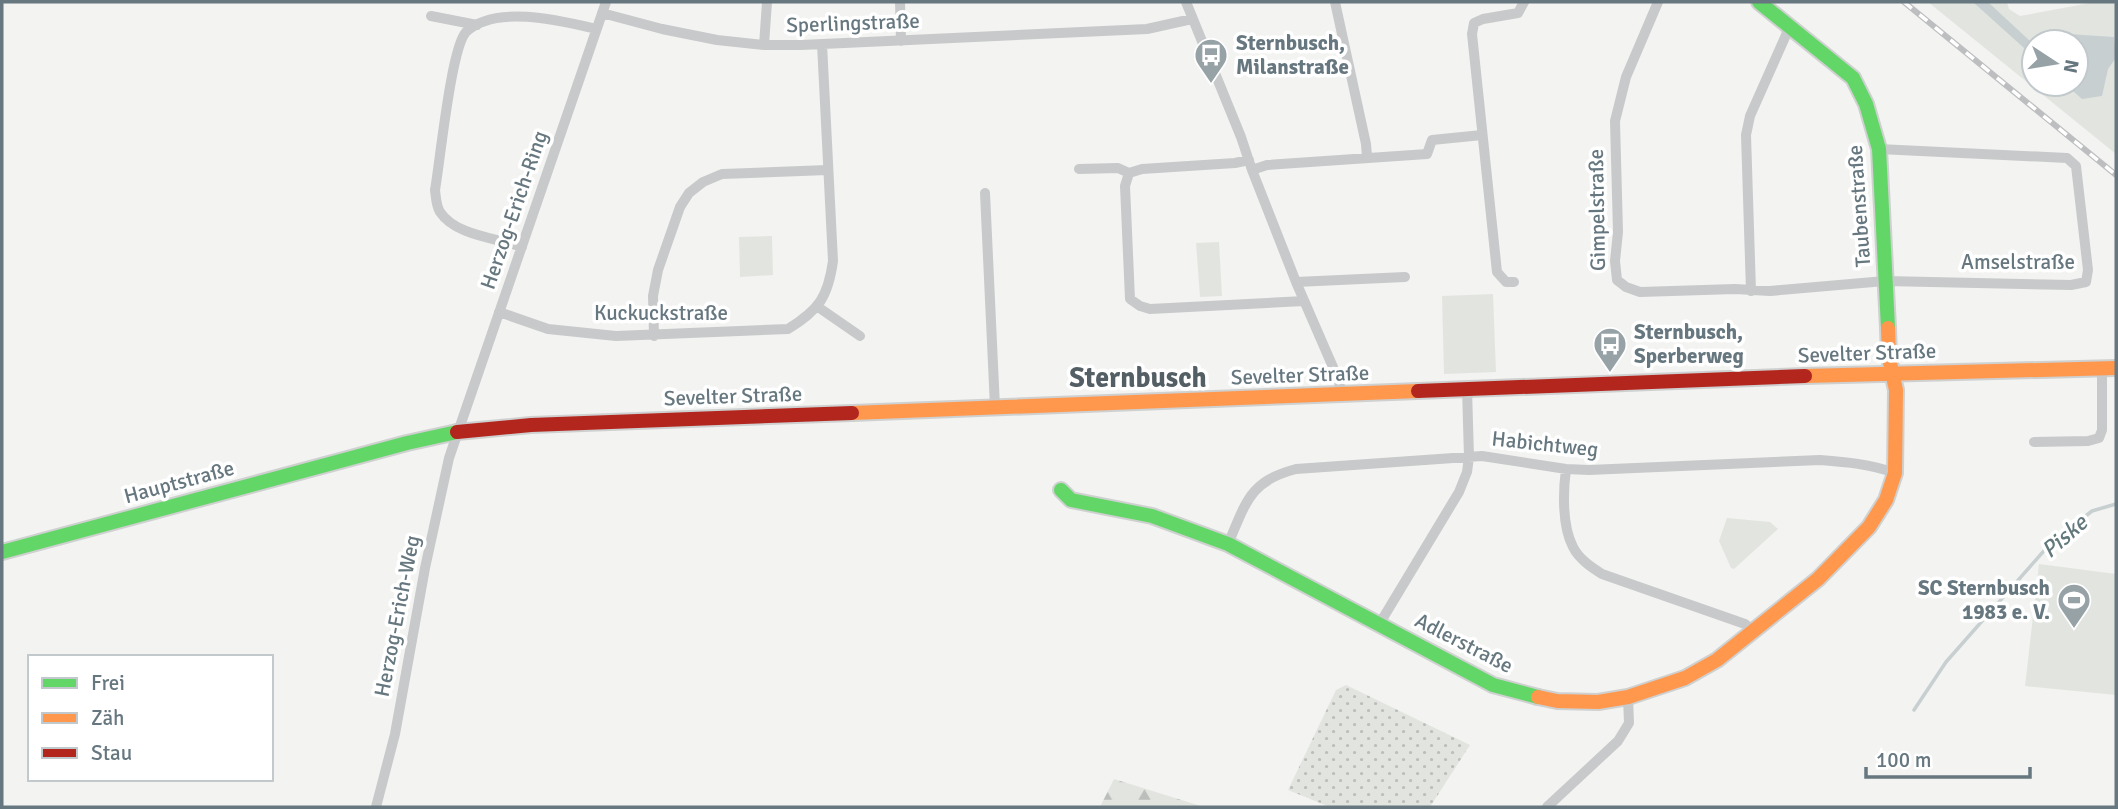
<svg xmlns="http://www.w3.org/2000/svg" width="2118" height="809" font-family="Signika,sans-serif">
	<defs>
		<pattern id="grass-dots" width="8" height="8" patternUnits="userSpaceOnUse" patternTransform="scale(1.75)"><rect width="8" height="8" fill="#e2e5df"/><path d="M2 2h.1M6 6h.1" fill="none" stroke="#bbbeba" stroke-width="1.8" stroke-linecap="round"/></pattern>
		<pattern id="forest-firs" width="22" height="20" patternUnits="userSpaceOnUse" patternTransform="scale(1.75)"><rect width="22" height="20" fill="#e2e5df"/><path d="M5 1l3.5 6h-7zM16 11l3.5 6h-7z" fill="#bbbeba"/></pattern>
	</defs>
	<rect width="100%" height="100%" fill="#f3f3f2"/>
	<path fill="url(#grass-dots)" d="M1346,685L1470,745L1430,807H1330L1288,790L1336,690Z"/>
	<path fill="url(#forest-firs)" d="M1114,779L1204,807H1100Z"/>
	<path fill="#e2e5df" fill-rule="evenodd" d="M1928,2H2007L2009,9L2020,16L2095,2H2116V154ZM2034,42H2076V84H2034Z
		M772,236L773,275L740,277L739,237Z
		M1219,242L1222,296L1200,297L1196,243Z
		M1493,294L1496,372L1444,374L1442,296Z
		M1727,518L1770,522L1778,529L1734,569L1731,568L1719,541Z
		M2039,564L2116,574V695L2025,686Z"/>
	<path fill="#c7cfd1" d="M1973,2H1988L2030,41L2068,34L2114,37L2116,58L2108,69L2102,96L2082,99L2065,84H2076V42H2034V57Z"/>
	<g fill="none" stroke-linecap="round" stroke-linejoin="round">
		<path stroke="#c7cfd1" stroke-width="3.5" d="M1914,710L1946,662L2050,544L2092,511L2116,504"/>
		<defs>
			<path id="fast" d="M1759,2L1853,78L1866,104L1879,149L1888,328
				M1061,490L1071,500L1152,516L1228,544L1493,685L1538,697
				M2,552L407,443L457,432"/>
			<path id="slow" d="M1805,376L2116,368
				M852,413L1418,391
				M1538,697L1557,701L1598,702L1628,697L1685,678L1717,660L1818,579L1869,527L1886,500L1895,473L1896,390L1889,358L1888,328"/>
			<path id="jam" d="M1418,391L1805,376
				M457,432L531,425L852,413"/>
		</defs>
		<use href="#fast" stroke="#cfd0d0" stroke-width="18"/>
		<use href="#slow" stroke="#cfd0d0" stroke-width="18"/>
		<use href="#jam" stroke="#cfd0d0" stroke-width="18"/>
		<path stroke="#c8c9ca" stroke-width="10" d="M900,2L901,41
			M1186,2L1241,137L1252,170L1296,282L1339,381L1341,394
			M1335,2L1366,144L1367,157
			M1658,2L1626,77L1615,121L1618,232L1615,261L1617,280L1626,287L1640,292L1735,289L1770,291L1885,281L2071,285L2086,282L2088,270L2076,166L2067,158L1879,149
			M602,13L662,29L717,40L764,45H801L1147,29L1192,19
			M431,16L477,25
			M764,45L767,2
			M1249,160L1235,163L1142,169L1129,173L1125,186L1130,299L1140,306L1150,309L1304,301
			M1079,169L1118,168L1129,173
			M1252,170L1267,165L1427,154L1432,140L1482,135
			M985,193L995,407
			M522,247C497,238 456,236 440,212C436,206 436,197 435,190C440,162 451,48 466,32C495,4 562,21 596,29
			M1296,282L1405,277
			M1514,282H1506L1497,272L1472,34L1474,23L1483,19L1518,13L1524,2
			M1751,291L1746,135L1750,116L1790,26
			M818,307L860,336
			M499,312L548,329L616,336L788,329C819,310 828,297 833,261L822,44
			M654,336L653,296L658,270L680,207L689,193L703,182L722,174L827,170
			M2034,442L2088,441L2099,438L2102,430V368
			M1566,469C1563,492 1562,526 1573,547C1579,559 1591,567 1602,574L1745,624L1754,632
			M1228,544C1246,503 1249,481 1296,469L1482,456L1566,469L1589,470L1820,460C1846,462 1870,464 1895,473
			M1380,623L1459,492L1467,472L1469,457L1467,389
			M376,807L395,734L425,568L449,458L606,2
			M1547,807L1618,741L1629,723L1628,697"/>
		<use href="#fast" stroke="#63d668" stroke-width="14"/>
		<use href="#slow" stroke="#ff974d" stroke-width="14"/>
		<use href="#jam" stroke="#b3261e" stroke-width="14"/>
		<defs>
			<path id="rail" d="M1904,2L2116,175"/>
		</defs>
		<use href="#rail" stroke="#bdbebf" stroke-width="6"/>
		<use href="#rail" stroke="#fff" stroke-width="3.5" stroke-dasharray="10" stroke-linecap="butt"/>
	</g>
	<defs>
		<symbol id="bus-pin" viewBox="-11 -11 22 30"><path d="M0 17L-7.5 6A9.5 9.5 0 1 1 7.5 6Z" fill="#97a2a7" stroke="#fff"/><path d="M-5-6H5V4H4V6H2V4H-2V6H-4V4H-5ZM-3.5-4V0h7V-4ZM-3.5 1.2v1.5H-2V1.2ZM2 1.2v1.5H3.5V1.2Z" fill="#fff"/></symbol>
		<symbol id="stadium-pin" viewBox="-11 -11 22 30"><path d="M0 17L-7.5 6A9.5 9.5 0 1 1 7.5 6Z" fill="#97a2a7" stroke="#fff"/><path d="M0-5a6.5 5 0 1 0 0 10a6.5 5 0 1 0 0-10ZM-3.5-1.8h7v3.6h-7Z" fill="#fff"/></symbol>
	</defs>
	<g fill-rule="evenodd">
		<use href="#bus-pin" x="1192" y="36" width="38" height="52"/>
		<use href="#bus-pin" x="1591" y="325" width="38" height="52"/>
		<use href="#stadium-pin" x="2055" y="581" width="38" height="52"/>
	</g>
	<g text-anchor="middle" stroke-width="7" stroke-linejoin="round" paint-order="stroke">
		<g font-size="21" fill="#66777f" stroke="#fff">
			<text transform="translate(853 23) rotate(-2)" y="7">Sperlingstraße</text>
			<text transform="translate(1859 206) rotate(-94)" y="7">Taubenstraße</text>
			<text transform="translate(514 210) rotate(-71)" y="7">Herzog-Erich-Ring</text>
			<text transform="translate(1597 210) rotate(-91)" y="7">Gimpelstraße</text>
			<text x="2018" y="269">Amselstraße</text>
			<text x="661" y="320">Kuckuckstraße</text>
			<text transform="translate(1867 353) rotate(-2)" y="7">Sevelter Straße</text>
			<text transform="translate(1300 375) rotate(-2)" y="7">Sevelter Straße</text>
			<text transform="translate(733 396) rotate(-2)" y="7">Sevelter Straße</text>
			<text transform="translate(1545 444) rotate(6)" y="7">Habichtweg</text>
			<text transform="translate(179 482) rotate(-15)" y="7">Hauptstraße</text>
			<text transform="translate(397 616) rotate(-79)" y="7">Herzog-Erich-Weg</text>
			<text transform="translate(1464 643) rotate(27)" y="7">Adlerstraße</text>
		</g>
		<g font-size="21" font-weight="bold" fill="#66777f" stroke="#fff" text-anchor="start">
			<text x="1236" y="50">Sternbusch,<tspan x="1236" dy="24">Milanstraße</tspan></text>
			<text x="1634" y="339">Sternbusch,<tspan x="1634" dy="24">Sperberweg</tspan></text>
			<text x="2050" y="595" text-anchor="end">SC Sternbusch<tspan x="2050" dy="24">1983 e. V.</tspan></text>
		</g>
		<g font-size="23" font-style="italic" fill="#62787d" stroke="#fff">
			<text transform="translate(2064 536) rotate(-41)" y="8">Piske</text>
		</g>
		<g font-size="28" font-weight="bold" fill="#535f65" stroke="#fff">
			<text x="1138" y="387">Sternbusch</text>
		</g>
	</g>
	<rect width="2118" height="809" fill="none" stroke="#66777f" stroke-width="7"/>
	<rect x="28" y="655" width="245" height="126" fill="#ffffff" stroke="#c2c9cc" stroke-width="2"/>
	<rect x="42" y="678" width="35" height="10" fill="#63d668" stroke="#c2c9cc" stroke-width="2"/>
	<text x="91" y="690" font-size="21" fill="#66777f">Frei</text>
	<rect x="42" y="713" width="35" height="10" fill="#ff974d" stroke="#c2c9cc" stroke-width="2"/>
	<text x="91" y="725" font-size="21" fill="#66777f">Zäh</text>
	<rect x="42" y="748" width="35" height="10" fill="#b3261e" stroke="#c2c9cc" stroke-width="2"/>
	<text x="91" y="760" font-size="21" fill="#66777f">Stau</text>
	<g transform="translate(2055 63) rotate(102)"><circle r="33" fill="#ffffff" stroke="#c2c9cc" stroke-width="2"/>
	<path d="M0-5L12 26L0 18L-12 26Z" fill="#97a2a7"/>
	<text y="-10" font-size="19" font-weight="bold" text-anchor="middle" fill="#66777f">N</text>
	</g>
	<path d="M1866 767v10h164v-10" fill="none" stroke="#66777f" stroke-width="3.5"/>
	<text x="1876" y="767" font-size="21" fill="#66777f" stroke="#ffffff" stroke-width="5" paint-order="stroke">100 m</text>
</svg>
